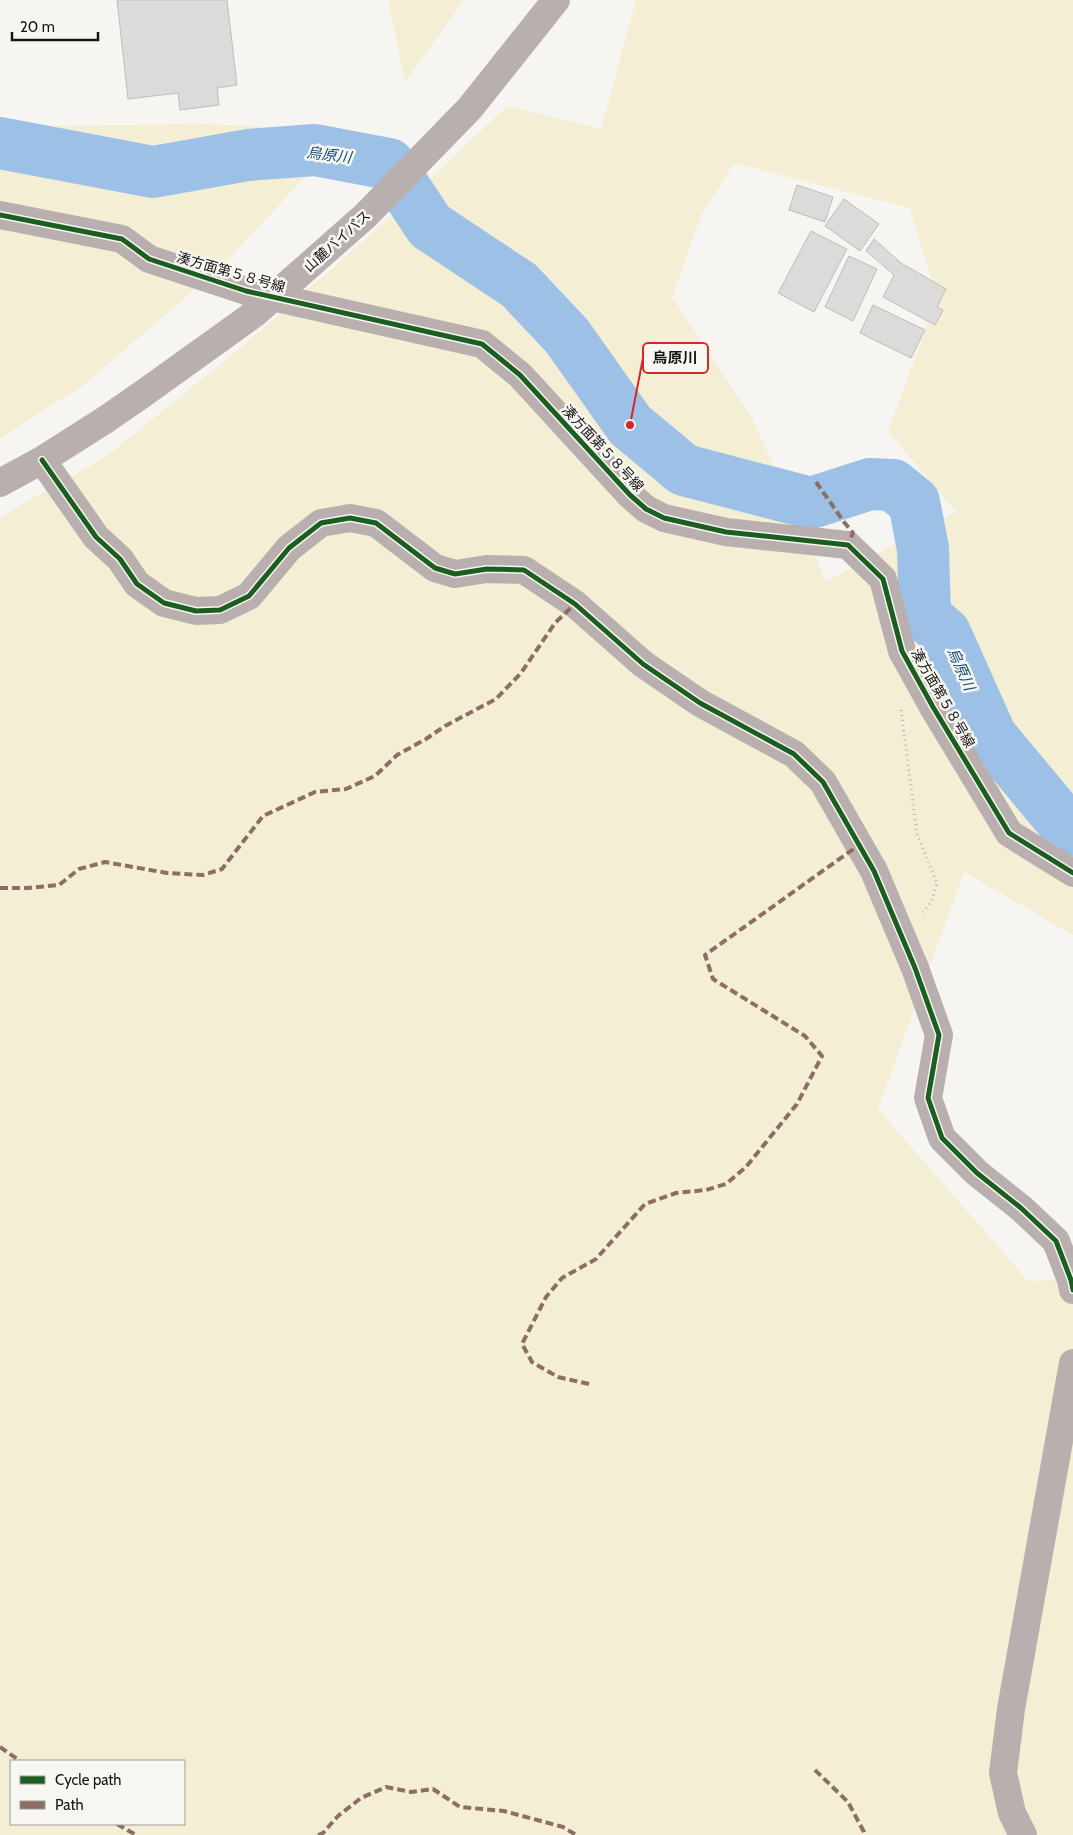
<svg xmlns="http://www.w3.org/2000/svg" width="1073" height="1835" font-family="Cabin,'Noto Sans JP',sans-serif">
	<rect width="100%" height="100%" fill="#f6f5f2"/>
	<path fill="#f4eed4" fill-rule="evenodd" d="M388,0H464L405,82Z
		M636,0H1073V935L964,872L878,1109L1028,1281L1073,1280V1835H0V517L104,458L237,351L374,232L507,106L601,129ZM734,163L910,208L937,299L888,431L956,512L826,581L752,418L672,297L701,216ZM11,1761H184V1824H11Z
		M205,124L348,131L223,265L81,387L0,438V127Z"/>
	<g fill="none" stroke-linecap="round" stroke-linejoin="round">
		<path stroke="#9cc0e6" stroke-width="52" d="M0,143L153,172L248,155L315,150L389,164L430,226L519,285L567,336L630,425L684,470L811,503L870,484L893,485L914,502L923,549L925,616L945,633L991,736L1065,825L1073,830"/>
	</g>
	<path fill="#dddbd9" stroke="#bfbdbc" d="M117,0H227L237,85L217,88L219,105L180,110L178,93L128,99Z
		M797,185L833,197L825,222L789,210Z
		M844,199L879,224L860,251L825,226Z
		M811,231L847,249L814,312L778,293Z
		M874,239L901,263L946,289L937,307L943,310L935,325L883,297L894,275L866,251Z
		M849,256L877,269L853,321L825,307Z
		M873,305L925,330L911,358L860,333Z"/>
	<g fill="none" stroke-linecap="round" stroke-linejoin="round">
		<path stroke="#bbb5b4" stroke-width="3" stroke-dasharray="1 4" stroke-linecap="butt" d="M901,710L917,834L937,884L931,902L923,912"/>
		<path stroke="#baafaf" stroke-width="28" d="M0,215L122,239L149,259L246,291L482,344L520,375L630,495L646,509L664,518L726,532L848,545L883,579L902,651L933,707L1009,833L1073,873
			M42,460L96,537L120,559L137,584L164,603L196,611L220,610L249,596L289,548L321,523L350,518L376,523L435,568L455,574L487,569L524,570L575,604L643,664L700,703L794,754L823,782L874,871L915,968L939,1035L928,1098L942,1138L977,1173L1021,1208L1056,1241L1071,1280L1073,1290
			M0,483L42,460L105,420
			M1023,1835L1012,1813L1003,1773L1011,1709L1073,1363"/>
		<path stroke="#baafaf" stroke-width="28" d="M105,420L144,393L254,314L365,216L470,108L556,0"/>
		<path stroke="#8d6e63" stroke-width="4" stroke-dasharray="8 4" stroke-linecap="butt" d="M816,482L844,522L853,533L848,545
			M0,888H28L59,885L79,869L105,862L167,873L203,875L222,869L263,816L315,792L346,789L375,776L397,755L426,739L445,726L496,699L521,673L555,623L575,604
			M589,1384L558,1377L532,1362L522,1344L546,1297L562,1278L596,1259L645,1204L676,1193L706,1190L726,1184L746,1167L797,1104L822,1056L805,1036L713,979L705,955L859,845
			M0,1747L20,1761
			M815,1770L848,1802L864,1832V1835
			M117,1824L136,1835
			M318,1835L323,1833L338,1816L361,1798L386,1787L411,1792L433,1789L460,1807L504,1811L563,1827L576,1835"/>
		<defs>
			<path id="cycleway" d="M0,215L122,239L149,259L246,291L482,344L520,375L630,495L646,509L664,518L726,532L848,545L883,579L902,651L933,707L1009,833L1073,873
				M42,460L96,537L120,559L137,584L164,603L196,611L220,610L249,596L289,548L321,523L350,518L376,523L435,568L455,574L487,569L524,570L575,604L643,664L700,703L794,754L823,782L874,871L915,968L939,1035L928,1098L942,1138L977,1173L1021,1208L1056,1241L1071,1280L1073,1290"/>
		</defs>
		<use href="#cycleway" stroke="#f7f6f1" stroke-width="8"/>
		<use href="#cycleway" stroke="#1b5e20" stroke-width="5"/>
	</g>
	<g text-anchor="middle" stroke-width="5" stroke-linejoin="round" paint-order="stroke">
		<g font-size="14" fill="#161514" stroke="#f7f6f1">
			<text transform="translate(337 241) rotate(-42)" y="5">山麓バイパス</text>
			<text transform="translate(231 272) rotate(16)" y="5">湊方面第５８号線</text>
			<text transform="translate(603 448) rotate(47)" y="5">湊方面第５８号線</text>
			<text transform="translate(943 698) rotate(60)" y="5">湊方面第５８号線</text>
		</g>
		<g font-size="15" font-style="italic" fill="#11487b" stroke="#f7f6f1">
			<text transform="translate(329 155) rotate(7)" y="5">烏原川</text>
			<text transform="translate(961 669) rotate(66)" y="5">烏原川</text>
		</g>
	</g>
	<path fill="none" stroke="#d62828" stroke-width="2" d="M630 425L643 358"/>
	<circle fill="#d62828" stroke="#f7f6f1" stroke-width="2" cx="630" cy="425" r="5"/>
	<rect fill="#f7f6f1" stroke="#d62828" stroke-width="2" x="643" y="343" width="65" height="30" rx="5"/>
	<g font-size="15" text-anchor="middle" font-weight="bold" fill="#161514">
		<text x="675" y="363">烏原川</text>
	</g>
	<rect x="10" y="1760" width="175" height="65" fill="#f7f6f1" stroke="#9d9c99"/>
	<rect x="20" y="1776" width="25" height="8" fill="#1b5e20" stroke="#9d9c99"/>
	<text x="55" y="1785" font-size="15" fill="#161514">Cycle path</text>
	<rect x="20" y="1801" width="25" height="8" fill="#8d6e63" stroke="#9d9c99"/>
	<text x="55" y="1810" font-size="15" fill="#161514">Path</text>
	<path d="M12 32v8h86v-8" fill="none" stroke="#161514" stroke-width="2.5"/>
	<text x="20" y="32" font-size="15" fill="#161514" stroke="#f7f6f1" stroke-width="4" paint-order="stroke">20 m</text>
</svg>
